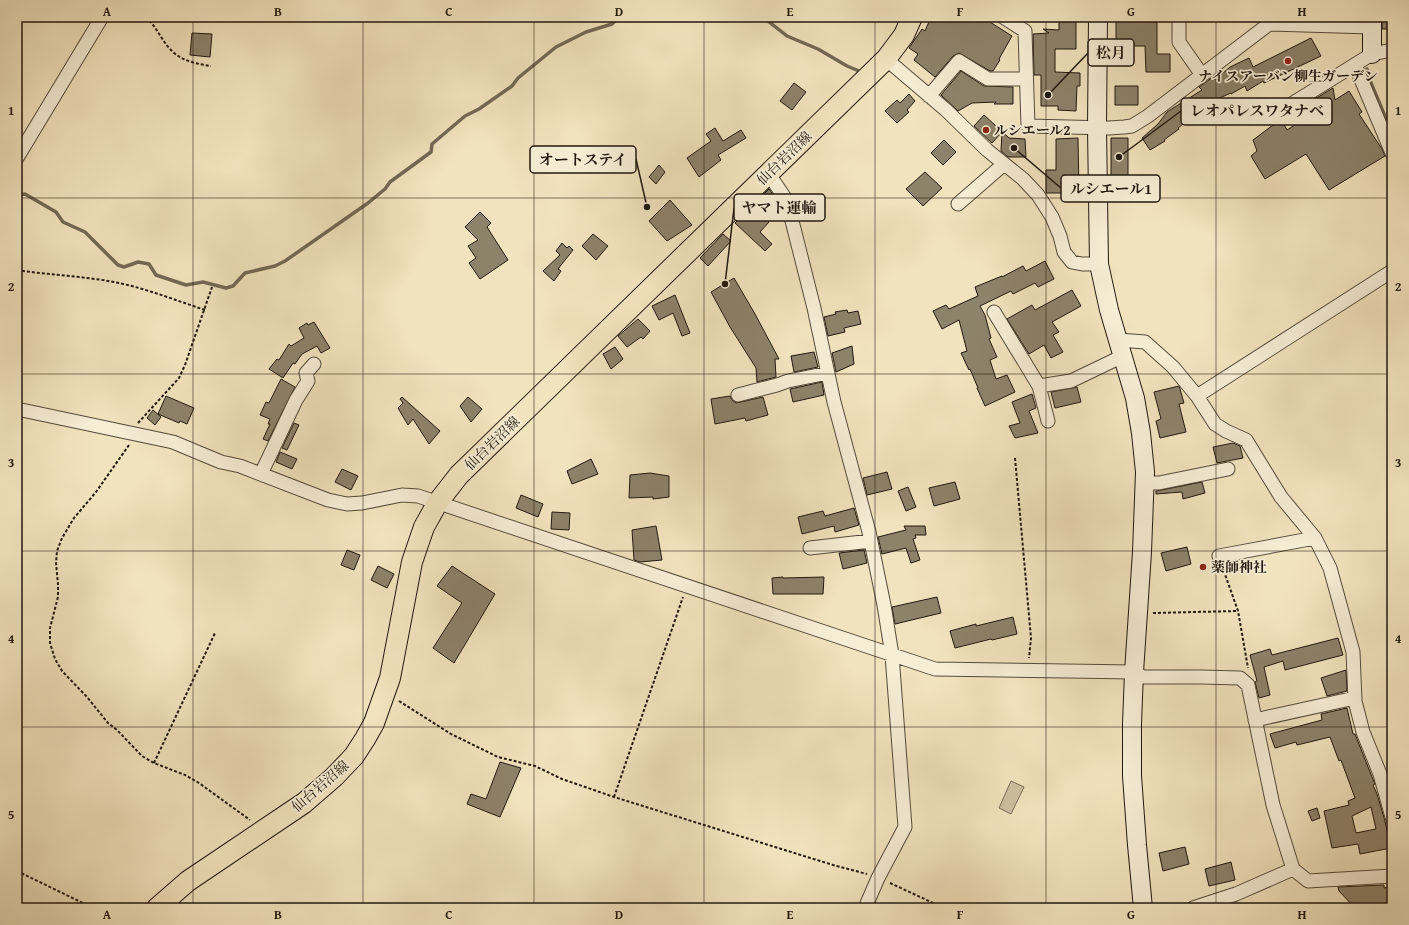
<svg xmlns="http://www.w3.org/2000/svg" width="1409" height="925" font-family="'Gentium Book Plus','Noto Serif JP',serif">
	<rect width="100%" height="100%" fill="#f1e3be"/>
	<filter id="stains"><feTurbulence type="fractalNoise" baseFrequency=".005" numOctaves="4"/><feColorMatrix values="0 0 0 0 .2 0 0 0 0 .09 0 0 0 0 .02 0 0 0 .5 -.17"/></filter>
	<radialGradient id="worn" r=".72"><stop offset=".6" stop-color="#630" stop-opacity="0"/><stop offset="1" stop-color="#630" stop-opacity=".3"/></radialGradient>
	<path fill="#cdc0a0" stroke="#766c58" d="M1011,781L1024,787L1011,814L999,808Z"/>
	<g fill="none" stroke-linecap="round" stroke-linejoin="round">
		<path stroke="#736854" stroke-width="3.5" d="M763,17L787,36L818,49L847,66L859,71
			M1367,69L1371,83L1392,133
			M17,195L25,194L56,212L63,222L85,232L118,265L124,267L138,262L149,264L156,275L186,285L203,282L226,288L233,286L245,273L275,266L285,261L368,203L385,189L390,182L431,152L432,144L465,116L479,109L512,86L518,78L556,47L586,32L612,24L619,17"/>
	</g>
	<path fill="#8d826a" stroke="#20180f" fill-rule="evenodd" d="M931,17H982L1012,36L999,59L1000,60L993,71H990L959,53L953,56L935,77L914,60L918,54L909,48L922,29L925,31Z
		M1116,17H1137V21L1157,22V54H1170V72H1146L1145,46H1116Z
		M1382,17H1392V29H1382Z
		M1059,20H1076V49H1055V72L1080,73V86H1077L1076,111L1058,110V106H1041V75H1034L1033,34L1049,33L1043,29L1059,30Z
		M192,33L212,34L210,57L190,55Z
		M1311,38L1321,56L1264,83L1263,81L1247,91L1245,86L1231,94V93L1208,103L1209,105L1198,113V112L1178,128L1179,129L1164,140L1165,141L1150,150L1142,138L1158,124L1167,112L1202,90L1199,87L1213,77L1215,80L1230,67L1249,58L1253,67Z
		M961,71L984,86L1013,87V104H994L996,102L972,103L958,111L941,95Z
		M794,83L806,92L792,110L780,101Z
		M1115,86H1138V105H1115Z
		M1333,88L1335,100L1349,91L1362,112L1359,114L1382,149L1385,156L1329,190L1306,154L1265,179L1251,156L1257,151L1253,140L1281,119L1287,130L1307,117L1300,108Z
		M909,94L915,101L907,110L909,112L897,123L885,111L897,100L900,103Z
		M984,115L1009,138L1025,139L1026,157H1008L1001,151L1002,132L992,143L974,126Z
		M715,128L723,141L741,130L746,138L718,155L721,160L699,177L687,158L711,141L706,134Z
		M1078,138L1079,193H1046V170H1056V139Z
		M1111,138H1128V176H1111Z
		M944,140L956,152L943,165L931,153Z
		M659,165L665,172L656,184L649,177Z
		M925,172L942,188L923,206L906,189Z
		M769,189L780,204V208L767,220L769,222L760,232L772,244L765,251L735,223Z
		M670,200L692,225L667,241L649,221Z
		M480,212L491,223L487,227L508,260L480,279L469,263L476,258L468,246L478,240L465,227Z
		M593,234L608,246L596,260L582,246Z
		M723,234L731,241L708,266L700,258Z
		M562,243L567,248L569,246L573,250L558,269L561,271L554,281L543,271L560,255L556,251Z
		M1045,261L1054,279L1038,287L1035,283L1013,294L1011,291L980,306L985,315L991,338L989,339L997,357L990,360L996,379L1007,375L1015,392L985,406L977,388H978L970,369L969,370L961,353L967,351L959,320L942,329L933,311L946,305L949,309L978,296L975,287L1002,276V277L1023,266L1026,271Z
		M734,278L755,314L779,359H775L776,377L757,382L756,368L730,327L711,292Z
		M1072,290L1081,306L1052,322L1059,332L1053,335L1063,352L1051,358L1044,345L1029,354L1007,319L1032,305L1035,310Z
		M675,295L690,333L682,336L673,313L659,320L652,306Z
		M847,310L848,313L858,311L861,324L844,328L845,332L828,336L824,317L836,314L835,312Z
		M638,319L650,331L643,339L641,337L627,347L618,336Z
		M314,322L330,348L321,353L317,346L302,354L295,364L293,363L283,378L269,369L277,359L279,360L289,344L291,346L304,338L299,328L307,323L308,325Z
		M852,346L854,364L836,372L832,353Z
		M615,347L623,359L611,369L603,354Z
		M814,352L818,367L794,372L791,356Z
		M281,379L295,387L268,441L263,439L270,424H268L270,419L260,415L266,402L269,403Z
		M822,382L824,395L793,402L790,389Z
		M1179,386L1180,389L1184,403L1179,404L1186,432L1160,438L1156,421L1161,419L1154,392Z
		M1077,387L1081,402L1055,408L1051,392Z
		M1032,394L1036,408L1029,411L1038,433L1015,438L1009,426L1020,423L1012,402Z
		M166,396L194,408L187,424L180,421L179,423L158,414Z
		M730,396L732,400L736,403L763,397L768,415L746,421L745,418L715,424L711,399Z
		M402,397L440,431L429,444L413,419L408,425L398,408L403,403L400,399Z
		M468,397L482,409L471,422L460,406Z
		M153,410L161,417L155,425L147,418Z
		M294,423L299,425L287,450L282,448Z
		M1233,443L1240,446L1243,458L1217,463L1213,447Z
		M280,452L297,459L292,469L276,462Z
		M591,459L598,474L572,484L567,471Z
		M342,469L358,476L351,490L335,482Z
		M887,472L892,489L867,495L863,478Z
		M650,473L669,476V497L653,499V497L629,498L630,475Z
		M955,482L960,499L934,506L929,488Z
		M1202,482L1205,493L1183,499L1182,492L1156,494V491Z
		M908,487L916,507L906,511L898,491Z
		M521,495L543,504L538,517L516,508Z
		M854,508L859,525L835,532L834,526L802,534L798,517L823,511L825,516Z
		M552,512L570,513L569,530L551,529Z
		M656,526L662,560L640,562L634,560L632,530Z
		M904,526H925L926,535H915L916,538L913,539L920,560L911,563L906,548L882,554L878,537L906,530Z
		M1187,547L1191,564L1166,571L1161,553Z
		M347,550L360,555L354,570L341,565Z
		M864,550L867,563L843,569L839,553Z
		M378,566L394,574L387,588L371,580Z
		M452,566L495,594L454,663L433,648L462,603L437,586Z
		M783,577V578L824,577L823,594H773L772,578Z
		M937,597L941,613L895,624L892,607Z
		M1013,617L1017,634L992,640L991,639L955,648L950,631L976,624V626Z
		M1338,638L1343,655L1285,670L1283,661L1264,667L1270,695L1259,698L1255,682L1257,681L1250,655L1270,649L1272,655Z
		M1346,670L1347,691L1327,696L1321,678Z
		M1347,708L1353,734H1355L1372,777L1375,784L1373,785L1377,794L1385,821L1391,848L1360,854L1358,844L1332,848L1324,811L1349,805L1348,801L1355,798L1341,760L1339,761L1330,737L1297,745L1296,742L1275,748L1270,734L1322,720L1321,714ZM1371,807L1376,829L1356,833L1352,816Z
		M500,762L521,768L500,817L467,804L471,794L486,799Z
		M1317,808L1320,818L1312,821L1308,811Z
		M1185,847L1189,864L1163,871L1159,853Z
		M1231,862L1235,880L1209,886L1205,869Z
		M1384,885V888L1392,886V908H1355L1339,891L1338,887Z"/>
	<g fill="none" stroke-linecap="round" stroke-linejoin="round">
		<defs>
			<path id="street" d="M1003,17L1025,31L1028,126L1109,128L1124,127L1132,126L1148,116L1269,24L1371,27
				M1179,17V42L1202,75
				M886,59L946,110L987,150L1023,179L1038,195L1052,217L1060,236L1064,252L1072,262L1082,264H1099
				M1355,65L1392,153
				M929,96L959,61L988,79H1026
				M1285,108L1372,54L1392,50
				M17,158L102,17
				M768,173L787,201L814,308L834,402L869,532L884,605L892,655L905,827L878,878L865,908
				M958,204L1004,164
				M994,312L1039,386L1071,381L1123,356
				M1118,340L1145,342L1173,367L1197,396L1215,424L1226,431L1246,440L1281,497L1315,538L1330,568L1353,652L1355,701L1363,732L1380,774L1392,817
				M1039,386L1048,421
				M738,395L777,385L788,381L828,373
				M1197,396L1392,271
				M17,409L173,442L221,462L240,466L328,500L347,504L362,503L402,495L418,496L935,669L1134,672L1143,677H1201L1240,678L1248,685L1273,805L1293,869L1308,881L1392,876
				M261,474L296,400L308,381L306,373L314,364
				M1144,483H1159L1228,469
				M810,548L871,541
				M1219,556L1315,538
				M1255,720L1355,698
				M1193,908L1236,894L1293,869"/>
			<path id="secondary" d="M1098,17L1097,128L1099,264L1109,310L1135,398L1141,433L1145,472L1142,552L1134,672L1132,724V776L1137,845L1143,908
				M1372,54V17"/>
			<path id="primary" d="M157,908L188,881L304,803L334,777L354,756L365,739L374,723L390,678L412,562L424,527L438,502L459,475L886,59L904,35L912,17"/>
		</defs>
		<use href="#street" stroke="#544b3b" stroke-width="15"/>
		<use href="#secondary" stroke="#20180f" stroke-width="20"/>
		<use href="#primary" stroke="#20180f" stroke-width="22"/>
		<path stroke="#20180f" stroke-width="2" stroke-dasharray="3 2" stroke-linecap="butt" d="M146,17C157,27 162,42 173,52C183,61 197,64 211,66
			M17,270C49,275 82,276 114,282C145,288 175,300 205,310
			M138,423L179,378L185,365L212,287
			M129,445L96,492L74,518L62,538L57,551L56,563L58,584V597L50,628V643L55,659L62,671L87,697L108,723L117,730L142,756L154,763L185,775L199,783L250,820
			M1015,458L1031,638L1029,658
			M1222,566L1238,611L1248,668
			M1153,613L1238,611
			M399,701L451,734L498,757L535,766L562,779L614,797L833,865L867,874
			M154,763L215,633
			M614,797L683,597
			M17,871L93,908
			M890,883L944,908"/>
		<use href="#street" stroke="#f6edd5" stroke-width="13"/>
		<use href="#secondary" stroke="#f6edd5" stroke-width="18"/>
		<use href="#primary" stroke="#f1e3be" stroke-width="20"/>
	</g>
	<path fill="none" stroke="#20180f" stroke-width="1" stroke-opacity="0.55" d="M193,17V908M363,17V908M534,17V908M704,17V908M875,17V908M1046,17V908M1216,17V908M17,198H1392M17,374H1392M17,551H1392M17,727H1392"/>
	<g fill="#8f2418" stroke="#f6edd5" stroke-width="1.5">
		<circle cx="1288" cy="61" r="4"/>
		<circle cx="986" cy="130" r="4"/>
		<circle cx="1203" cy="567" r="4"/>
	</g>
	<g text-anchor="middle" stroke-width="3.5" stroke-linejoin="round" paint-order="stroke">
		<g font-size="14" font-weight="bold" fill="#20180f" stroke="#f6edd5" text-anchor="start">
			<text x="1288" y="81" text-anchor="middle">ナイスアーバン柳生ガーデン</text>
			<text x="994" y="135">ルシエール2</text>
			<text x="1211" y="572">薬師神社</text>
		</g>
		<g font-size="14" fill="#20180f" stroke="#f6edd5">
			<text transform="translate(784 158) rotate(-44)" y="5">仙台岩沼線</text>
			<text transform="translate(492 443) rotate(-44)" y="5">仙台岩沼線</text>
			<text transform="translate(320 786) rotate(-41)" y="5">仙台岩沼線</text>
		</g>
	</g>
	<path fill="none" stroke="#20180f" stroke-width="1.5" d="M1048 95L1088 53M1119 157L1181 111M647 207L636 159M1014 148L1061 188M725 284L734 208"/>
	<g fill="#20180f" stroke="#f6edd5" stroke-width="1.5">
		<circle cx="1048" cy="95" r="4"/>
		<circle cx="1119" cy="157" r="4"/>
		<circle cx="647" cy="207" r="4"/>
		<circle cx="1014" cy="148" r="4"/>
		<circle cx="725" cy="284" r="4"/>
	</g>
	<g fill="#f6edd5" stroke="#20180f" stroke-width="1.5">
		<rect x="1088" y="39" width="46" height="27" rx="4"/>
		<rect x="1181" y="98" width="151" height="27" rx="4"/>
		<rect x="530" y="146" width="106" height="27" rx="4"/>
		<rect x="1061" y="175" width="99" height="27" rx="4"/>
		<rect x="734" y="194" width="91" height="27" rx="4"/>
	</g>
	<g font-size="15" text-anchor="middle" font-weight="bold" fill="#20180f">
		<text x="1111" y="58">松月</text>
		<text x="1257" y="116">レオパレスワタナベ</text>
		<text x="583" y="165">オートステイ</text>
		<text x="1111" y="194">ルシエール1</text>
		<text x="779" y="213">ヤマト運輸</text>
	</g>
	<rect width="1409" height="925" fill="none" stroke="#f1e3be" stroke-width="44"/>
	<rect x="22" y="22" width="1365" height="881" fill="none" stroke="#20180f" stroke-width="1.5"/>
	<g font-size="13" text-anchor="middle" font-weight="bold" fill="#20180f">
		<text x="107" y="16">A</text>
		<text x="278" y="16">B</text>
		<text x="449" y="16">C</text>
		<text x="619" y="16">D</text>
		<text x="790" y="16">E</text>
		<text x="960" y="16">F</text>
		<text x="1131" y="16">G</text>
		<text x="1302" y="16">H</text>
		<text x="11" y="115">1</text>
		<text x="1398" y="115">1</text>
		<text x="11" y="291">2</text>
		<text x="1398" y="291">2</text>
		<text x="11" y="467">3</text>
		<text x="1398" y="467">3</text>
		<text x="11" y="643">4</text>
		<text x="1398" y="643">4</text>
		<text x="11" y="819">5</text>
		<text x="1398" y="819">5</text>
		<text x="107" y="919">A</text>
		<text x="278" y="919">B</text>
		<text x="449" y="919">C</text>
		<text x="619" y="919">D</text>
		<text x="790" y="919">E</text>
		<text x="960" y="919">F</text>
		<text x="1131" y="919">G</text>
		<text x="1302" y="919">H</text>
	</g>
	<rect width="100%" height="100%" filter="url(#stains)"/>
	<rect width="100%" height="100%" fill="url(#worn)"/>
</svg>
